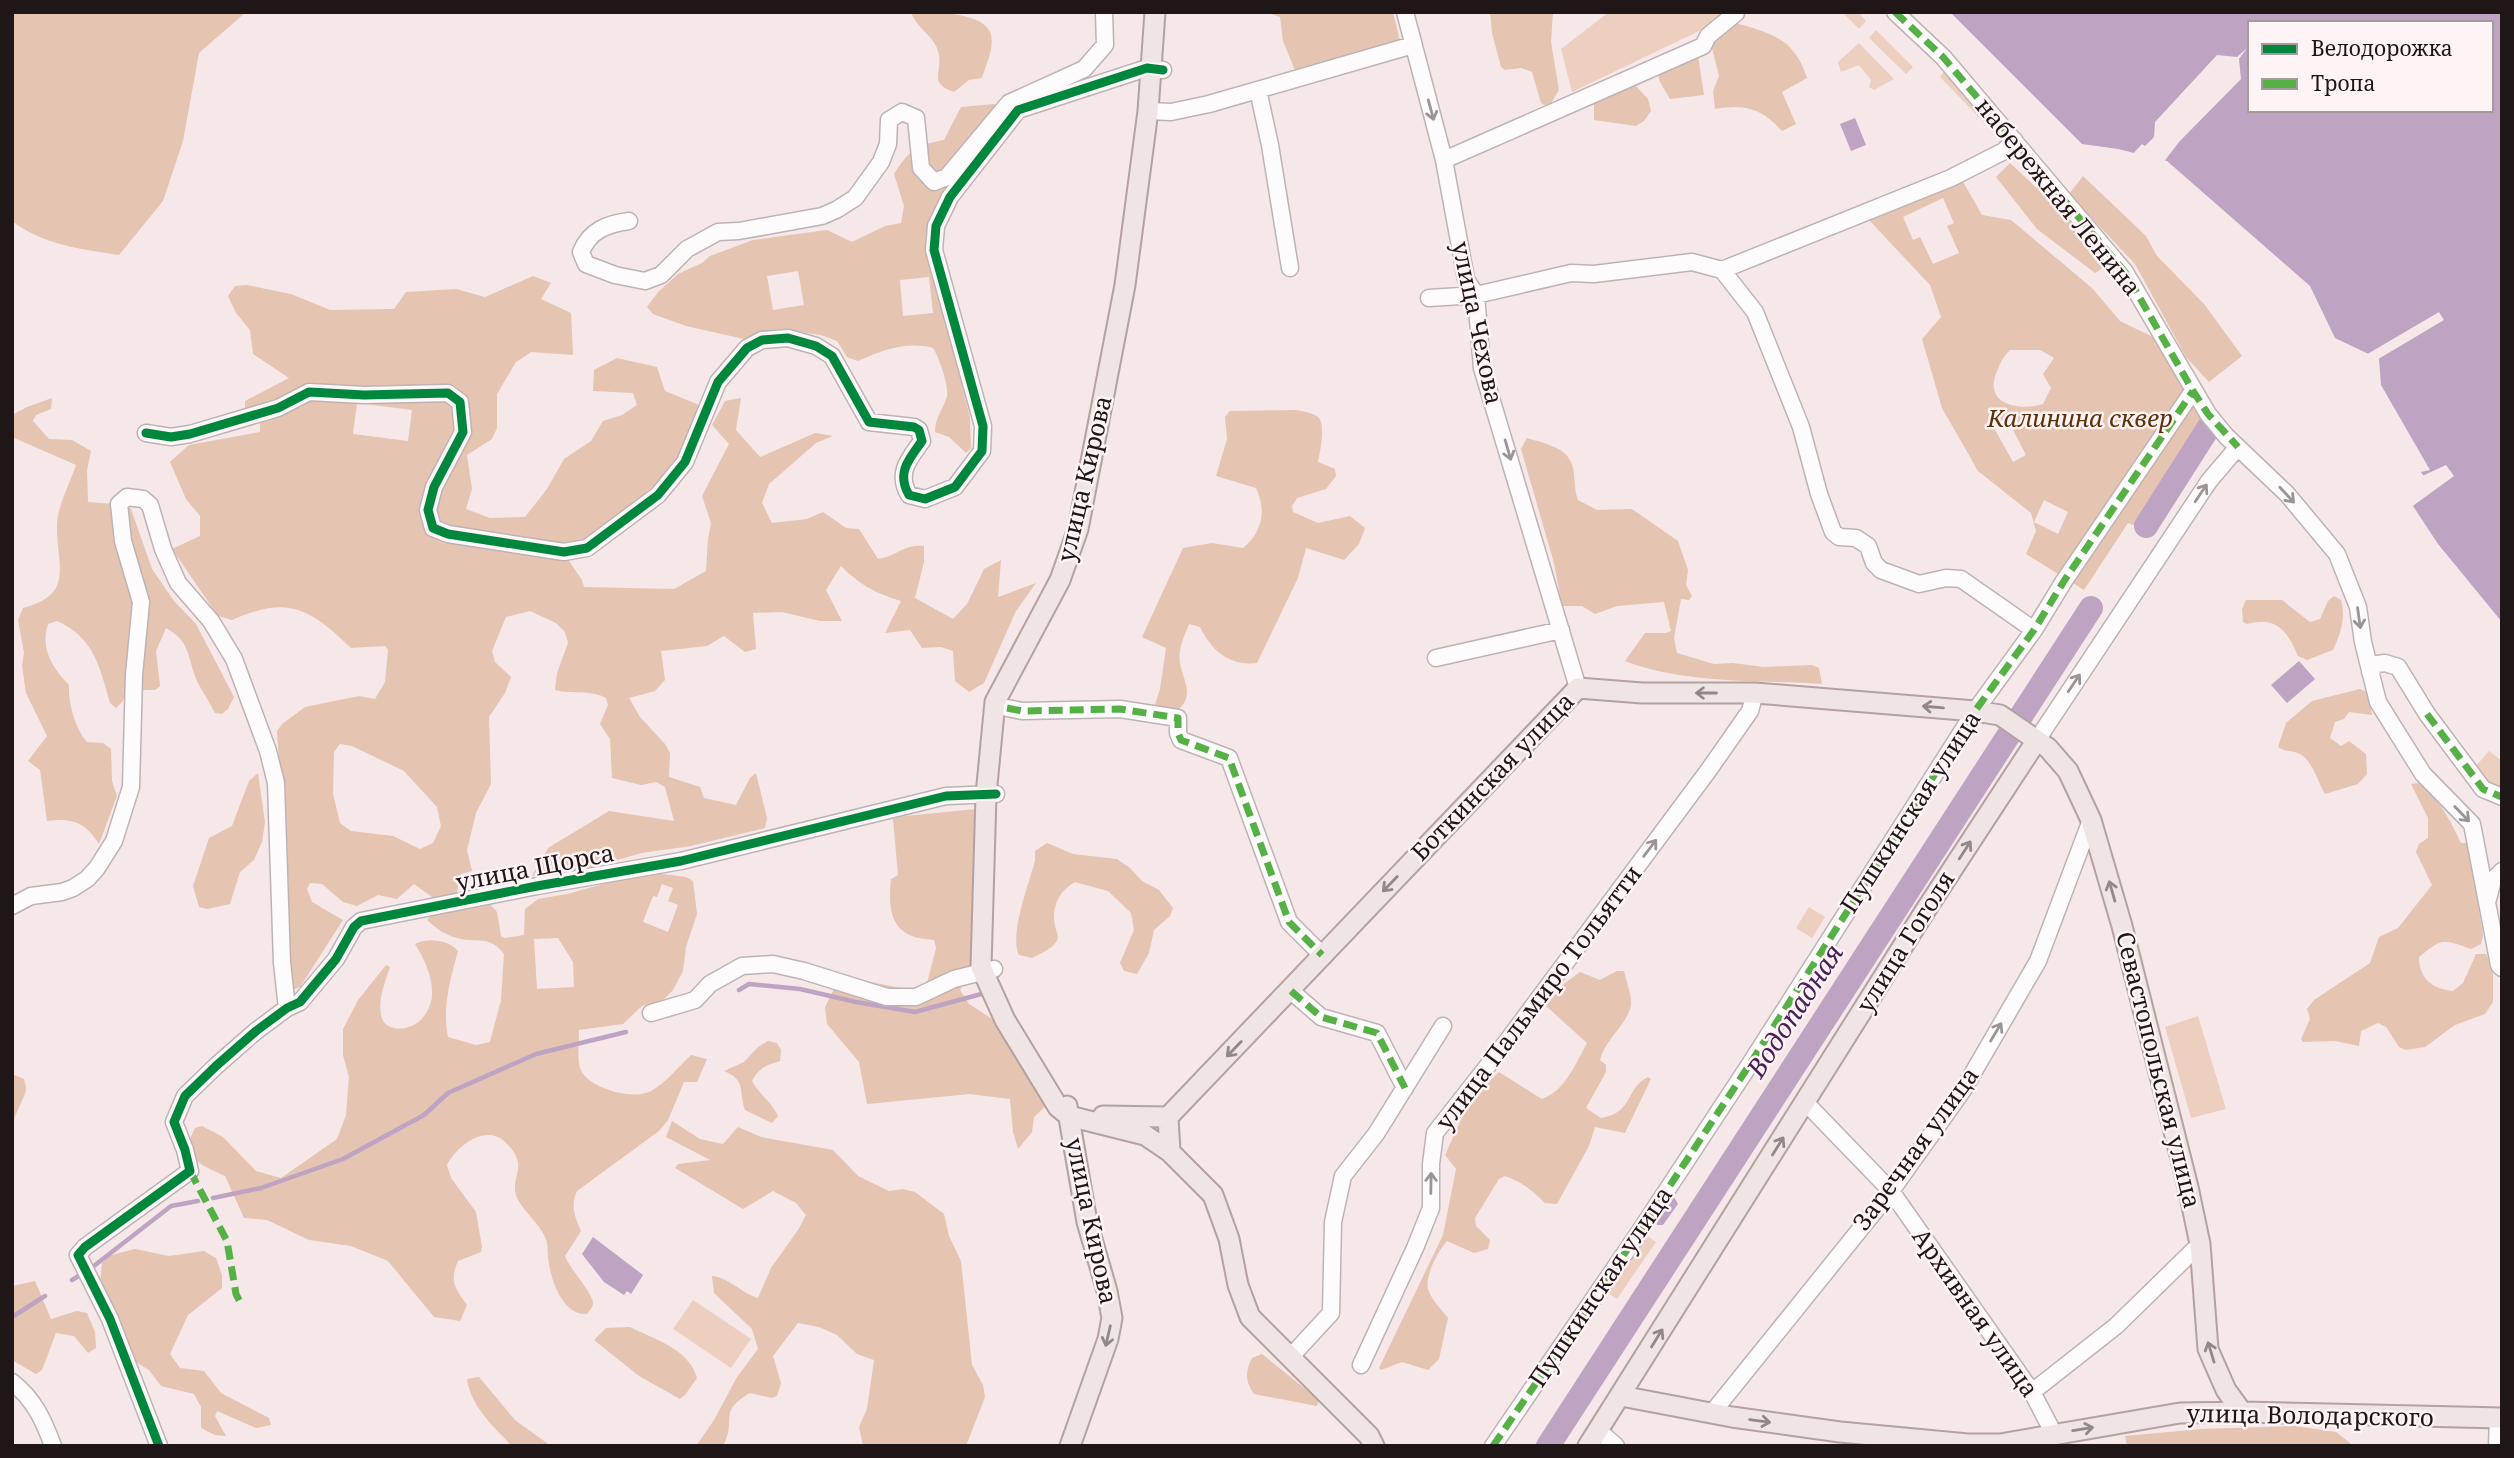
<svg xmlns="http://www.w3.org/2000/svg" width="2514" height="1458" font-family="'Noto Serif',serif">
	<rect width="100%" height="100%" fill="#f6e7e9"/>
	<path fill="#edcfbf" d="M1609,12H1720L1722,20L1572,92L1561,49Z
		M1842,12H1858L1866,21L1859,29Z
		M1876,30L1913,67L1906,74L1869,38Z
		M1859,43L1894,79L1874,90L1869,87L1871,80L1859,65L1841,72L1838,62Z
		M1945,70L2003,130L1998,137L1940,77Z
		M2489,751L2502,761V799L2476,766Z
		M1809,907L1825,917L1812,938L1796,928Z
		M2198,1016L2226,1109L2191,1118L2165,1027Z
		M1644,1234L1656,1242L1617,1299L1605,1291Z
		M693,1300L751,1339L731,1368L673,1329Z"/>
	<path fill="#e5c4b1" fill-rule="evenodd" d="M12,12H246L199,53L183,141L163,201L119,255C81,249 43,245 12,221Z
		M911,12C930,12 986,11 991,35C994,49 986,65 982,78L969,80L954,92C928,83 942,74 939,55C936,36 918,31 911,12Z
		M1267,12H1393L1400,41L1296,73L1283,41L1280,17Z
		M1490,12H1553L1551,42L1559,90L1551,103L1545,105L1541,103L1532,72L1521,68L1505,70L1501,67L1492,33Z
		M1736,23C1772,34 1794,38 1807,78L1782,92L1796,124L1782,131C1761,108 1745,104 1715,109L1713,91L1719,76L1711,44Z
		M1698,56L1704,95L1670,99L1660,82L1657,70Z
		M1636,86L1648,99L1651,111L1644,121L1636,126L1594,120V102Z
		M994,104L1002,107L942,197V302L970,418L971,448L966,453L949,437L935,432C936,414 943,411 947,396C949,386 939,357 933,348C906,341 883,350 858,361L847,357L837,341L821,335L790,331L744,339L686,326L653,314L647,307L658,292L678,274L702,263L710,256L753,240L827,230L852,242L885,226L901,223L904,206L894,174C909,150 916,145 944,140L961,107ZM798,271L804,305L773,310L767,276ZM929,277L933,313L903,316L900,280Z
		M2010,163L2061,211L2110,263L2095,273L2037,229L1996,177Z
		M2083,176L2146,236L2157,256L2204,304L2242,356L2209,382L2186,357L2135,264L2069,194Z
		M1962,180L1982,215L2011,220L2092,288L2120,321L2157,339L2206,425L2136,526L2128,523L2084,590L2026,554L2036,531L2031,513L1978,471L1942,408L1922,339L1941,317L1930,285L1868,219ZM1943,198L1954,223L1947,226L1959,253L1933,264L1920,237L1913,240L1903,217ZM2010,350H2040L2054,358L2043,374L2051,388L2043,404C2017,412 1981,403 1998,369C2001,361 2004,356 2010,350ZM2008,420L2026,455L2013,462L1994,428ZM2044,500L2068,512L2058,534L2034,522Z
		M533,276L551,283L541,299L571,313L573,355L531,352L516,362L497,394V428L492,439L467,455L472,489L466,509L490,518L525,517L547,489L564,459L591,441L603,421L622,415L637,405L633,393L593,391L594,370L617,358L657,367L665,391L699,405L690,435L665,480L603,530L583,540L569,561L582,580L584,587L674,589L706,571L708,539L711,523L702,496L729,444L712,425L725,401L741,398L736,430L760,457L815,433L833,436L816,443L769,484L762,503L772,523L807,519L823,512L846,528L859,529L878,559C898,556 903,544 924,546V562L915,598L953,619L967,604L984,569L1001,560L998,597L1036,583L1016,611L984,683L969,692L955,681L953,651L941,647L922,648L910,630L885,633L901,601C875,593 860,585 841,566L826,590L842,621H820L782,612L753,613L756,649L745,652L724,636L707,646L661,651L665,680L655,691L629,698L640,717L665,744L670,753L669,777L700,787L704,798L736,805L750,778L756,773L767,818L765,828L691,846L642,853L578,871L532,876L548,848L609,811L674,821L665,787L656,782L641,785L612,778L610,739L600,724L608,705L606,698C590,689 573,695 555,690L557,673L568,643L565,632L556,623L530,611L506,617L492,651L495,662L511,677L505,693L489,717L491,784L476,813L467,850L472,871L461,874L457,892L453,897H432L414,884L397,899L378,895L357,906L343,902L322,884L310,883L307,889L312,902L343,920L300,987L292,990L285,964L289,895L285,783L279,759L277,731L282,724L305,707L359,696L375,699L385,682L388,650L385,646L351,648C309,608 289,595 232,620L218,616L172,549L200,536V516L186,499L170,462L189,445L260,432V414L245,410V401L289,378L253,354L250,330L236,313L228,296L235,286L247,285L291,294L330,310L394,309L406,292L456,289L485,297ZM357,403L412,410L408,441L353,434ZM340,744L352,746L404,771L437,807L441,826L433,843L420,849L393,836L351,831L340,823L333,794L334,752Z
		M52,398L51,409L36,415L33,421L49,439L72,440L91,451L87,470L88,502L127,505L131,509L152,569L174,601L196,624L234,697L228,709L222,714L215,713C210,703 203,693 198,683C187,660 192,642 166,628L156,651L160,686L155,690H128L122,702L116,708L110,703C100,668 94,637 57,621L48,624C40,649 52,667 69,685C68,703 75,728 87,742L103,743L111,749L112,781L117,796L99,844C85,822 72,818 47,821L40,770L28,761L47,736L26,693L22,666L24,653L18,620L23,608C76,594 56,565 57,524C58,505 70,483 76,465L12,437V415L27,407Z
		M1296,410C1302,411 1313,413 1318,417C1326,425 1320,451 1318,462L1335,469L1336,476L1326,489L1297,498L1292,506L1293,512L1318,523L1350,516L1365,528L1359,544L1344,560L1306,548L1298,578L1257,663C1229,666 1212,651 1200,627L1189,624C1186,633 1181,642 1180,651C1176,676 1201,692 1175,713L1164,712L1155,705L1160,689L1166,648L1142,637L1183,548L1212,543L1243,548C1262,533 1267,511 1256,488L1216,476L1227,439L1225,417L1230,411Z
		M1527,438C1542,443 1564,446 1571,462C1576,472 1573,488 1578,500L1597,510L1632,509L1678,541L1688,570L1686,585L1692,596L1689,600L1681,599L1674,638L1677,653L1714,664L1733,663L1764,667L1812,665L1819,668L1822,684C1759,680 1684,684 1625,661L1645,633H1666L1671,631L1664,602L1617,606L1595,614L1582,606H1562L1554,563L1521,449Z
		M2334,596L2341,600C2346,618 2341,633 2333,650L2307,660L2298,656C2287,631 2277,616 2247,624L2243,622L2242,609L2246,600H2282L2310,622L2320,619L2328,601Z
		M2360,689L2369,693L2372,715L2349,712L2344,719L2335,722L2330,738L2341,746L2349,741L2366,754L2367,774L2358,784L2325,794C2318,782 2312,760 2300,754C2292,750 2284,752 2278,747L2286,723L2312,701Z
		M258,773L265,822L262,842L254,860L240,872L230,904L207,909L199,907L193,886L209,838L232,826L249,781Z
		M2419,783C2437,795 2452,823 2461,843H2468L2483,935L2481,944L2471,949C2443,939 2443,937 2419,957C2419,978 2432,989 2453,991L2463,983L2476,954H2486L2493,969V1002L2485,1014L2455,1025L2425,1047L2406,1050L2399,1047L2386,1027L2378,1023L2361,1031L2359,1046L2335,1041L2303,1042L2301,1039L2310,1019L2307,1009L2314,1000L2370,963L2379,937L2398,928L2432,885L2416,852L2419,844L2428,838V818L2411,784Z
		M987,808L973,963L960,990L969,1004L1000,1024L1049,1103L1034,1117L1032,1132L1018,1149L1013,1132L1010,1099L970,1094L867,1104L859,1062L827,1024L825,1007L837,983L866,981L916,991L926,987L936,948L934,940C925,939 913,938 906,933C888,922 889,897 891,879L898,875L893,819L905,816Z
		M1047,843L1073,854L1117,859L1130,868L1142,881L1159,890L1173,908L1170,916L1154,930L1149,953L1137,974L1124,971L1120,963L1134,930L1131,913L1108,891L1075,882C1059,891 1051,907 1055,926C1056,931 1060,937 1056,942C1052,949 1039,954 1032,958L1019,955C1009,935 1029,883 1035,861V851Z
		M647,872L686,877L693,881L697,914L686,947L683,971L673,990L661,1002L642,1006L623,1024L579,1030C579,1041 577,1057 580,1068C586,1088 634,1101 651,1091C666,1083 679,1066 691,1055L707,1059L697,1082H684L668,1120L659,1131L577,1191C570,1206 575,1217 581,1231L565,1256C569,1268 593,1293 593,1303C593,1307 590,1310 587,1314C564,1316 552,1283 549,1264C547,1255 549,1245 545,1237C539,1223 524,1212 517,1198C511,1184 520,1173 518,1162C516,1154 512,1149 507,1144C488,1122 457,1145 447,1165L451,1178L476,1212L482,1247L481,1252L458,1261C449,1281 455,1288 467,1305L460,1321L434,1317L388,1261L351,1246L309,1240L267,1220L244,1218L225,1176C201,1165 179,1158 195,1128L202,1126L223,1137L256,1171L281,1178L337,1139L346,1115L349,1077L343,1055V1029L358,1000L386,965L390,967C385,982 378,999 381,1015C384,1032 406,1031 417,1023C425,1018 432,1004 432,995C433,976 424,959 415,944C428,937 449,940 458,951C450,980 442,1008 448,1037L476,1045L490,1042L501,1000L504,954C489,934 477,944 457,938C445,935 436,928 427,920C442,903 468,905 490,904L497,912L501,936L505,938L524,935L525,909L538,899L567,894ZM662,884L673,888L668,901L678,905L668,932L643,922L653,896L657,897ZM558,938L573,962L574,987L537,989L534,939Z
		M1617,971H1624C1626,981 1632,995 1631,1005C1628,1024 1605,1039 1600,1060L1606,1065V1072L1586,1108L1601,1118C1634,1113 1625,1088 1648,1077L1651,1079L1625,1133L1595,1127L1589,1146L1557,1204L1545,1203C1532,1190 1522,1182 1505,1176L1499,1179L1475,1218L1476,1226L1490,1240L1488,1249L1474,1253L1447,1241C1438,1251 1425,1275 1428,1289C1431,1299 1441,1309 1448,1318L1439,1359L1428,1370L1402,1362L1381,1370L1379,1368L1443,1235L1456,1169L1445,1155L1470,1100L1499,1072L1542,1099C1565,1091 1576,1063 1587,1043L1546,1006L1561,986L1580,972L1600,980Z
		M768,1041L777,1043L781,1050L780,1061C766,1065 759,1068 752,1081C759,1094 771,1101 778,1116L772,1123L745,1110C738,1090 747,1081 724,1071L744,1062L758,1047Z
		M12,1074L24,1079L26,1088L25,1094L12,1123Z
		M672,1121L700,1139L723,1144L738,1127L761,1137L833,1150L858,1176L889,1191L903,1189L915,1192L944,1214L949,1236L961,1261L972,1365L983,1385L985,1397L966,1446H863L859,1427L867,1409L874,1360L857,1354L837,1335L819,1327L798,1323L773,1356L781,1383L777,1396L772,1398L750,1393C716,1413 738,1419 723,1446H696L714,1420L737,1377L758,1349L752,1329L714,1293L712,1276C730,1278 741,1293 758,1298L771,1268L798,1230L806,1215L796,1203L773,1191L743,1209L675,1168L678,1164L710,1160L666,1137Z
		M135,1249L169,1256L204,1251L216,1258L222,1275V1288L188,1315L170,1354L180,1368L204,1371L221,1393L269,1418L271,1425L256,1428L217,1411L215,1416L226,1436L215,1435L201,1428V1407L194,1394L161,1386L149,1370L131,1359L100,1284L102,1263L108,1256Z
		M35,1281L51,1319L77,1311L87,1313L95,1332L96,1348L88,1353L74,1336L56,1333L42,1370L36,1374L12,1360V1286Z
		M630,1327C656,1340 689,1349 697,1378L685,1395L680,1399L639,1376L594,1340L606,1328Z
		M1262,1354L1319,1400L1317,1406L1254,1394C1245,1382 1245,1371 1252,1358Z
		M479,1377L515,1420L551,1446L510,1444C492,1425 471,1406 467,1379Z
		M2295,1426L2336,1432L2350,1443V1446H2127L2125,1436L2201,1429Z"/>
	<path fill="#bea3c2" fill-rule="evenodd" d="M1950,12H2502V622L2438,544L2413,506L2430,485L2421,472L2430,470L2381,385L2379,359L2335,338L2310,286L2167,161L2118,149L2082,144ZM2250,23H2491V110H2250Z
		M1855,118L1866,145L1851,151L1840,124Z
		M2299,661L2315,679L2287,703L2271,685Z
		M1674,1197L1678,1204L1663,1225H1657L1655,1220L1670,1198Z
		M593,1237L643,1275L631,1294L627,1291L624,1295L604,1282L582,1254Z"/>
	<path fill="#f6e7e9" d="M2247,48L2239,59L2241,79L2179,142L2163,163L2131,156L2142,144L2145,146L2154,137L2155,122L2217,55L2237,57Z
		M2439,312L2444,320L2375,361L2364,356Z
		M2446,465L2454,476L2410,508V504L2426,485L2420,477Z"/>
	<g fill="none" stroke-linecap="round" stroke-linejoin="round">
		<path stroke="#bea3c2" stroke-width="4.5" d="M739,990L749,984L800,989L856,1002L915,1012L985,993
			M213,1198L261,1188L343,1159L424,1115L448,1093L536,1054L626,1032
			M72,1280L90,1269L171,1206L198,1201
			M12,1317L45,1296"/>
		<path stroke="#bea3c2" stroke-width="24" d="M2146,526L2209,427
			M1548,1446L2091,608"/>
		<defs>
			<path id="minor" d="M1405,12L1444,160L1466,279L1476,295L1482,368L1578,688
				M1895,12L1943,57L2125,272L2208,414L2226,436L2287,494L2337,554L2358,607L2363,642L2378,702L2423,774L2472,824L2499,965L2502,968
				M1258,90L1270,145L1290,268
				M1148,111L1171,112L1209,104L1413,45
				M1444,160L1703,46L1708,36L1736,13
				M629,221C607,224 590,230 581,252L586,264L615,275L645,281L661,275L687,249L718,232L739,231L822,216L836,210L855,198L881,162L888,144L889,120L902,112L916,118L921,168L934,182L947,177L1009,103L1084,69L1105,45L1104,12
				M1722,270L1755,312L1801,427L1819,494L1833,532L1839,537L1856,538L1868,546L1874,563L1881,570L1919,584L1946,578L1961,579L2034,630
				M1429,298L1476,295L1571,273L1594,274L1692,262L1722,270L1951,178L2004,151L2014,140
				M146,433L171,437L190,434L278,408L309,392L364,395L448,393L460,402L463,432L434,487L428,510L433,528L448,534L564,552L587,548L658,495L685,462L718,382L747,348L762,340L788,338L816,346L832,356L869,422L914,427L919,430L922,441C909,459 896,473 909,495L925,499L955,487L982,451L983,426L934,250L936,226L950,197L1018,110L1147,68L1163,70
				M1436,658L1561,630
				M2370,672L2377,664L2385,663L2398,667L2427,714L2483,789L2502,797
				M1007,708L1022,711L1120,709L1178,718V733L1181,740L1229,758L1289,922L1322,955
				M2037,740L2209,481L2238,447
				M2488,899L2493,880L2502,871
				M12,906L31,896L62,892L73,888L87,879L97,868L114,841L131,787L134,675L141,602L123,541L119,504L127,497L143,499L150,505L163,549L178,583L211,621L234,659L268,751L276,783L282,963L287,1008
				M1291,991L1321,1017L1377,1033L1405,1088
				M651,1013L695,1000L710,984L742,966L773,964L804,971L887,997H916L954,979L994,969
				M1805,1102L1891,1191L2032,1392L2054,1434
				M1295,1352L1331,1313L1333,1222L1343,1176L1376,1134L1443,1026
				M1361,1365L1415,1248L1431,1208V1164L1435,1133L1508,1040L1708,771L1750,711L1755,693
				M12,1382C34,1399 44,1421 53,1446
				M2032,1392L2116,1326L2200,1244
				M1712,1413L1891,1191L1963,1090L2038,961L2091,820
				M1598,1430L1616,1446
				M159,1446L110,1319L78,1255L85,1247L190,1171L185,1150L174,1122L185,1096L216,1066L256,1031L287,1008L300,1002L336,959L354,927L361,921L537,886L681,861L946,796L996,794
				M1493,1446L1640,1231L1750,1064L1975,711L2034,630L2064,581L2193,391
				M2497,1446L2498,1418"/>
			<path id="major" d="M1155,12L1148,111L1125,285L1078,529L1060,580L995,702L986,795L981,967L1005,1020L1058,1107L1069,1116L1145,1135L1170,1152L1213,1195L1229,1239L1238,1285L1250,1317L1369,1436L1374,1446
				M1067,1106L1087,1222L1107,1291L1112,1318L1108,1339L1070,1446
				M1103,1116L1168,1117
				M1170,1152L1168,1117L1578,688L1642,693H1755L1975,711L2000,715L2048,748L2068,771L2091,820L2122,926L2188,1187L2200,1244L2208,1349L2226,1390L2242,1412
				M1621,1396L1732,1417L1840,1432L1968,1444H2000L2180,1413L2242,1412L2502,1418
				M1588,1446L1925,911L2037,740"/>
		</defs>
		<use href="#minor" stroke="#beb3b4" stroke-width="19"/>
		<use href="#major" stroke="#b5a1a0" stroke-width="23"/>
		<use href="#minor" stroke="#fefbfc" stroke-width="16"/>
		<use href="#major" stroke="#eee5e4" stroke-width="19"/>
		<path stroke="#55b145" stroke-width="7" stroke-dasharray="14 7" stroke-linecap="butt" d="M1895,12L1943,57L2125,272L2193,391L2208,414L2238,447
			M1007,708L1022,711L1120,709L1178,718V733L1181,740L1229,758L1289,922L1322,955
			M2427,714L2483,789L2502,797
			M1291,991L1321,1017L1377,1033L1405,1088
			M190,1171L227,1241L236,1294L242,1306
			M1493,1446L1640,1231L1750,1064L1975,711L2034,630L2064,581L2193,391"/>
		<defs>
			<path id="cycleway" d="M146,433L171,437L190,434L278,408L309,392L364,395L448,393L460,402L463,432L434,487L428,510L433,528L448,534L564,552L587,548L658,495L685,462L718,382L747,348L762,340L788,338L816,346L832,356L869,422L914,427L919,430L922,441C909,459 896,473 909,495L925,499L955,487L982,451L983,426L934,250L936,226L950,197L1018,110L1147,68L1163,70
				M159,1446L110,1319L78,1255L85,1247L190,1171L185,1150L174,1122L185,1096L216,1066L256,1031L287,1008L300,1002L336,959L354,927L361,921L537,886L681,861L946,796L996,794"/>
		</defs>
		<use href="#cycleway" stroke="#fef3f5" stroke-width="13"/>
		<use href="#cycleway" stroke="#00873e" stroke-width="9"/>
	</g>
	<defs><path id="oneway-shaft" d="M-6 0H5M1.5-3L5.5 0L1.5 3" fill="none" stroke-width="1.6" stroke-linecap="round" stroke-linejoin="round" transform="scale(1.75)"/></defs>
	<g stroke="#9a9495">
		<use href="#oneway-shaft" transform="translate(1431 110) rotate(75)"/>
		<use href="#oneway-shaft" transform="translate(1508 450) rotate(74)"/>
		<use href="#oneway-shaft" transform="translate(2201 493) rotate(-56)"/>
		<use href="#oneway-shaft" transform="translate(2287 495) rotate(47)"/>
		<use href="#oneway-shaft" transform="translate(2359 618) rotate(82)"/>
		<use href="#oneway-shaft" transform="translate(2074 683) rotate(-56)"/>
		<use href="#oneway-shaft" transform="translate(2462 814) rotate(46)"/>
		<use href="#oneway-shaft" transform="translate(1650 848) rotate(-53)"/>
		<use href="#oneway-shaft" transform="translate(1996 1032) rotate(-59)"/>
		<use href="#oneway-shaft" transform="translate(1431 1183) rotate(-89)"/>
	</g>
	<g stroke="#918888">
		<use href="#oneway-shaft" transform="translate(1706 693) rotate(-180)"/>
		<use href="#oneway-shaft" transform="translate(1933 707) rotate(-175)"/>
		<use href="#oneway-shaft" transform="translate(1965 850) rotate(-57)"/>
		<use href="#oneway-shaft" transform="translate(1390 884) rotate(134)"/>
		<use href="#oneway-shaft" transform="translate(2112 891) rotate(-106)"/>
		<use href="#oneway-shaft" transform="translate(1234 1049) rotate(134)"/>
		<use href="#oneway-shaft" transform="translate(1778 1146) rotate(-58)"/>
		<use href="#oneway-shaft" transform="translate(1108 1336) rotate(103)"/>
		<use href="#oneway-shaft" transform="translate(1657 1338) rotate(-58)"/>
		<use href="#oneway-shaft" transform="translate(2211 1352) rotate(-107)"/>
		<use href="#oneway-shaft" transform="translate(1760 1421) rotate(8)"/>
		<use href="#oneway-shaft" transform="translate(2083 1429) rotate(-9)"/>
	</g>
	<g text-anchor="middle" stroke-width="5" stroke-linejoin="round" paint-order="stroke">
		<g font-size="24" fill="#1f1617" stroke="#fef3f5">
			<text transform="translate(2058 197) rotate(51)" y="8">набережная Ленина</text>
			<text transform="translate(1477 323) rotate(78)" y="8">улица Чехова</text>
			<text transform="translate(1085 479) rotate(-77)" y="8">улица Кирова</text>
			<text transform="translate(1493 777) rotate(-46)" y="8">Боткинская улица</text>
			<text transform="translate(1911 812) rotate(-57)" y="8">Пушкинская улица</text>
			<text transform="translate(535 868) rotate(-11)" y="8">улица Щорса</text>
			<text transform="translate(1906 942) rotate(-58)" y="8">улица Гоголя</text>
			<text transform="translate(1539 998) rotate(-53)" y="8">улица Пальмиро Тольятти</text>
			<text transform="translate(2158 1070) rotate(76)" y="8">Севастопольская улица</text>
			<text transform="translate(1916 1149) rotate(-54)" y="8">Заречная улица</text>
			<text transform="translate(1091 1221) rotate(78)" y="8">улица Кирова</text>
			<text transform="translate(1601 1287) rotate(-56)" y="8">Пушкинская улица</text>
			<text transform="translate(1975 1313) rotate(55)" y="8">Архивная улица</text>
			<text transform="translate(2310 1416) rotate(1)" y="8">улица Володарского</text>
		</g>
		<g font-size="24" font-style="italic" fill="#5f3107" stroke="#fef3f5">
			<text x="2080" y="427">Калинина сквер</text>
		</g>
		<g font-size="26" font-style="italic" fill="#4a2058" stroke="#fef3f5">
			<text transform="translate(1795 1011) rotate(-57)" y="9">Водопадная</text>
		</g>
	</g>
	<rect width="2514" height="1458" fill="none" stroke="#1f1617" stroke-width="28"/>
	<rect x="2248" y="21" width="245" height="91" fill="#fef3f5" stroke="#a59b9c" stroke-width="2"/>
	<rect x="2262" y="44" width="35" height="10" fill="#00873e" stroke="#a59b9c" stroke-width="2"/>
	<text x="2311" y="56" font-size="21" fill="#1f1617">Велодорожка</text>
	<rect x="2262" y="79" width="35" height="10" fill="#55b145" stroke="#a59b9c" stroke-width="2"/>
	<text x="2311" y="91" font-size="21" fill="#1f1617">Тропа</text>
</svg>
